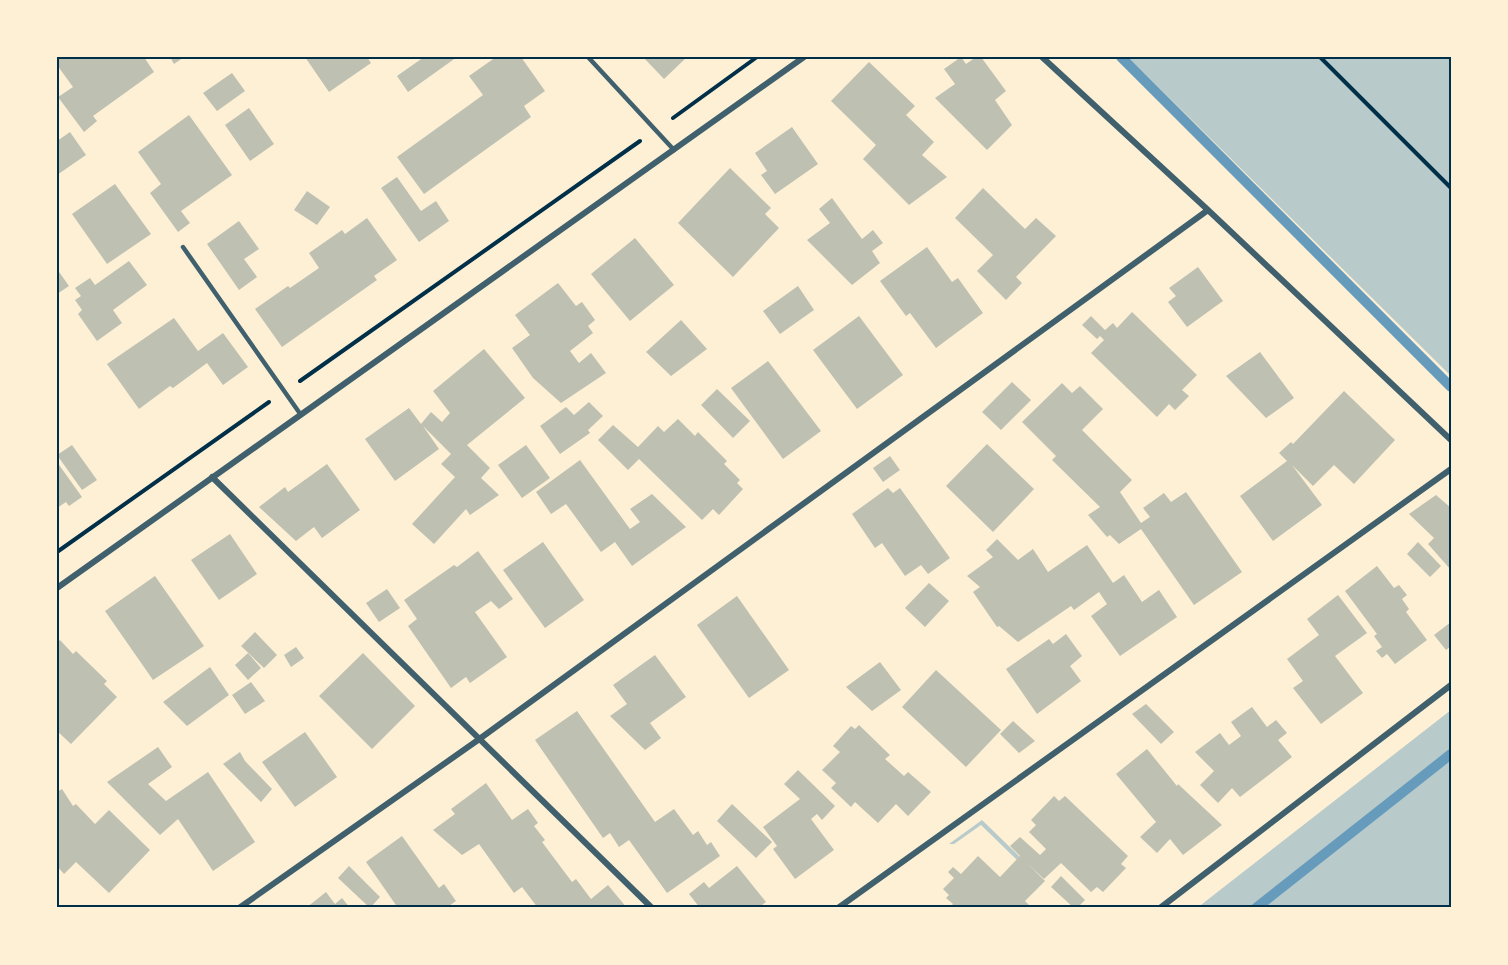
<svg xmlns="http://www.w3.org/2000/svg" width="1508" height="965" font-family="'Libre Baskerville',serif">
	<rect width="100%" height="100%" fill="#fdf0d5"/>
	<path fill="#b9caca" d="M1128,57H1451V376Z
		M1451,710V908H1197Z
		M982,820L1020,857L1017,860L981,825L954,844H949Z"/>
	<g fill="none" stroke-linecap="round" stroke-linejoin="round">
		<path stroke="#669bbc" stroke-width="10" d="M1121,57L1451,387
			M1256,908L1451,754"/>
	</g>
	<path fill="#bec0b2" d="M57,57H144L154,72L93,116L97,121L84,132L58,97L73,87L57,65Z
		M170,57H184L174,64Z
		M305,57H367L371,63L329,92Z
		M424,57H457L408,92L397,76Z
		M496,57H521L545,91L524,106L531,117L424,194L397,157L483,95L469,76Z
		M643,57H687L664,79Z
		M961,57L966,64L976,57H981L1006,91L995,100L1012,125L987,150L935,98L955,84L944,69Z
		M869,62L915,106L906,115L934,142L922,155L947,177L909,205L863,159L876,145L831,101Z
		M232,73L245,91L217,111L203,93Z
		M249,108L274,144L250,161L225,125Z
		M189,115L232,175L181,211L190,223L178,232L150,193L161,184L138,152Z
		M792,127L818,164L775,194L761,175L767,171L755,153Z
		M70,132L86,155L57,175V141Z
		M730,168L771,208L765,214L779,228L733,277L678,223Z
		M397,177L421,211L436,201L449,221L419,242L381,188Z
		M115,184L151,234L107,264L72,214Z
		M983,188L1025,229L1036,218L1056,236L1016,277L1022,283L1006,300L977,271L993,255L955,218Z
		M307,191L330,207L317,225L294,210Z
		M832,198L862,239L873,230L883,243L872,251L880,263L852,285L807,240L830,223L819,209Z
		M367,218L397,260L374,276L377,280L282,347L255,309L288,286L290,288L319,268L309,253L342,230L345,234Z
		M239,221L259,249L244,259L257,277L239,290L207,244Z
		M635,238L674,285L630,321L591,274Z
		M927,247L952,282L958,278L983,313L936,348L910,313L906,316L880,281Z
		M129,261L147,285L113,310L122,323L97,341L78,314L82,310L75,300L81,296L75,288L90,278L95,285Z
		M1198,267L1223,301L1187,327L1168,302L1176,296L1169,288Z
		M57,269L69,286L57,294Z
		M558,283L576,306L582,302L595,320L588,326L593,333L570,351L579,363L591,353L606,373L561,403L533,378L512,348L530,335L515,315Z
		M798,286L814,310L780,334L763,311Z
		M1132,312L1197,375L1182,390L1189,396L1175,410L1169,404L1157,417L1091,353L1104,340L1100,336L1097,339L1082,325L1091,316L1105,330L1113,323L1117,328Z
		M859,316L903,375L857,409L813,350Z
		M174,318L198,351L223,333L248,367L223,385L207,363L173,388L170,386L139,409L107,364Z
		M681,320L707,349L671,376L646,352Z
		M484,349L525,398L467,445L490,468L481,478L499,495L470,515L466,509L434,544L412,524L455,477L441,464L451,454L423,426L439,449L395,481L365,439L409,408L421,424L431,412L442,422L450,413L433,391Z
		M1260,352L1294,398L1266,418L1226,376Z
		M768,361L821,431L783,459L731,388Z
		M1012,382L1031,400L1001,430L982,412Z
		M1062,383L1072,393L1080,386L1103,409L1082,430L1132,480L1120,492L1141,523L1150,517L1143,508L1164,493L1171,502L1186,492L1242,572L1194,605L1141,529L1119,544L1110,535L1107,537L1088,515L1100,507L1052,460L1056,456L1022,422Z
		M717,389L750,421L733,438L701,405Z
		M1344,391L1395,440L1354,484L1334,465L1313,486L1292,465L1322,505L1273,541L1240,496L1287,461L1279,453L1291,442L1293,444Z
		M589,402L603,416L588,430L590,433L560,454L540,426L566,407L574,415Z
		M678,419L695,436L698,432L727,461L724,464L740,480L737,483L743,489L719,515L713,509L702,520L639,459L628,470L598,440L613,425L638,447L658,426L664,432Z
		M987,444L1034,489L993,532L946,486Z
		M72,445L97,480L82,490L57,455Z
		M526,445L550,478L522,498L498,465Z
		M890,456L900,470L883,482L873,468Z
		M580,460L630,529L640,522L630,509L652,494L686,527L632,566L615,542L601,552L566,504L551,514L536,492Z
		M57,462L82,497L69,506L66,502L57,508Z
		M327,464L360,510L322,538L314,527L296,541L259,507L285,487L288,492Z
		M888,488L893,493L900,488L950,558L928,574L921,565L905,576L882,543L875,548L852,514Z
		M1436,495L1451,508V570L1428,544L1434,538L1409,514Z
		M230,534L257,574L219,600L191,560Z
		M997,539L1018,560L1033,549L1048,572L1087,545L1113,583L1124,575L1142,602L1159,590L1177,617L1120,656L1091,616L1107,604L1099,592L1074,610L1071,606L1018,642L999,626L997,627L973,592L980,587L967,576L993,557L986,550Z
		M543,542L584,600L545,628L503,570Z
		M1418,542L1441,566L1430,577L1407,554Z
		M478,551L513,599L499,609L491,601L475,612L507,657L470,683L466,677L451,688L408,626L417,619L404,600L454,565L457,567Z
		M1377,566L1394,588L1399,585L1407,595L1402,599L1409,609L1406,612L1427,640L1395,664L1387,654L1382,658L1376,651L1382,647L1374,636L1377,634L1345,591Z
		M155,576L204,646L153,680L105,611Z
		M929,583L949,601L925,627L905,608Z
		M387,589L400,608L379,622L366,603Z
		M1338,595L1367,633L1335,656L1363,693L1321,724L1293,688L1303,681L1287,659L1319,635L1307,619Z
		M737,596L789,670L749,698L697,625Z
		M1451,622V646L1446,650L1434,635Z
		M255,632L277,655L264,668L241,646Z
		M1066,634L1082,656L1070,666L1081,681L1037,714L1006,669L1049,639L1053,644Z
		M60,640L73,654L76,651L107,681L104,684L117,697L71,744L57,731V643Z
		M296,647L304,658L291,667L284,655Z
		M248,653L261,668L248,680L235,665Z
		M363,653L415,706L372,749L319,696Z
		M655,655L686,697L650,723L661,738L645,750L610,716L627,704L613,685Z
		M880,662L901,690L872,711L846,687Z
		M210,667L229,695L187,726L163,702Z
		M936,670L1001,730L966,767L902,707Z
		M251,682L265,701L245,714L232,695Z
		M1146,704L1174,732L1161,744L1132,714Z
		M1252,707L1267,727L1276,720L1287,733L1278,740L1292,757L1240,797L1232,788L1218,803L1200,785L1214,771L1195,752L1220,733L1229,745L1241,736L1231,722Z
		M577,711L655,822L674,809L693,835L698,831L707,845L711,842L720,856L667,893L629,840L619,847L610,833L603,838L535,740Z
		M1013,721L1035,741L1019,753L1000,734Z
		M859,725L890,755L885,759L904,776L908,772L931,792L908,816L896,804L878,823L855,802L851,807L831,788L836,783L822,770L840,752L833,746L851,726L855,729Z
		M305,732L337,777L295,807L262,762Z
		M158,747L172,767L148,784L166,801L208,772L255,842L213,871L178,819L160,835L107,782Z
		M1147,749L1177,786L1178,784L1222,825L1183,855L1170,839L1157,853L1140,837L1156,822L1116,774Z
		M240,752L245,761L272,789L261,802L223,764Z
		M798,770L835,806L822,820L817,814L811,819L834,850L795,879L773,849L777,846L763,827L800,799L784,784Z
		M486,783L512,820L528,809L538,823L534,826L545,840L542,842L572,882L576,879L591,899L608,885L627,908H538L522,887L514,893L479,844L462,855L433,830L455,814L451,809Z
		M62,789L73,806L76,804L95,824L109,810L150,850L109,893L76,862L64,874L57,866V792Z
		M1054,796L1059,801L1065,796L1128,856L1121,864L1126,868L1103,892L1097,887L1091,892L1061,863L1044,879L1028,864L1045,881L1025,901L1032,908H949L953,904L946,898L949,895L943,889L954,878L948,872L953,867L961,874L978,856L1000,877L1020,856L1010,846L1020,837L1040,855L1046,849L1029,832L1036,825L1031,820Z
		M732,804L772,842L756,858L717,821Z
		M402,836L439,888L444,884L456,901L446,908H398L366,862Z
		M349,866L380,897L370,908L338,878Z
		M737,866L766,902L758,908H700L689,894L704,882L709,888Z
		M1061,876L1085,900L1077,908H1074L1051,887Z
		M326,892L335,904L342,898L350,908H306Z"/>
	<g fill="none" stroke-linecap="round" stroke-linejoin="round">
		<path stroke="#003049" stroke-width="4" d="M1320,57L1451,188
			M673,118L757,57
			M300,381L640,141
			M57,552L269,402"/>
		<path stroke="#3f606c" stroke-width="4.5" d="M588,57L674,150
			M183,247L301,415"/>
		<path stroke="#3f606c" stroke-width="6" d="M1042,57L1208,210L1451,440
			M212,477L652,908
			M57,588L804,57
			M239,908L478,740L1208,210
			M838,908L1451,469
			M1160,908L1451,685"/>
	</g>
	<rect width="1508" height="965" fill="none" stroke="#fdf0d5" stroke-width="117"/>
	<rect x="58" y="58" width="1392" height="848" fill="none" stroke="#003049" stroke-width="2"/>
</svg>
